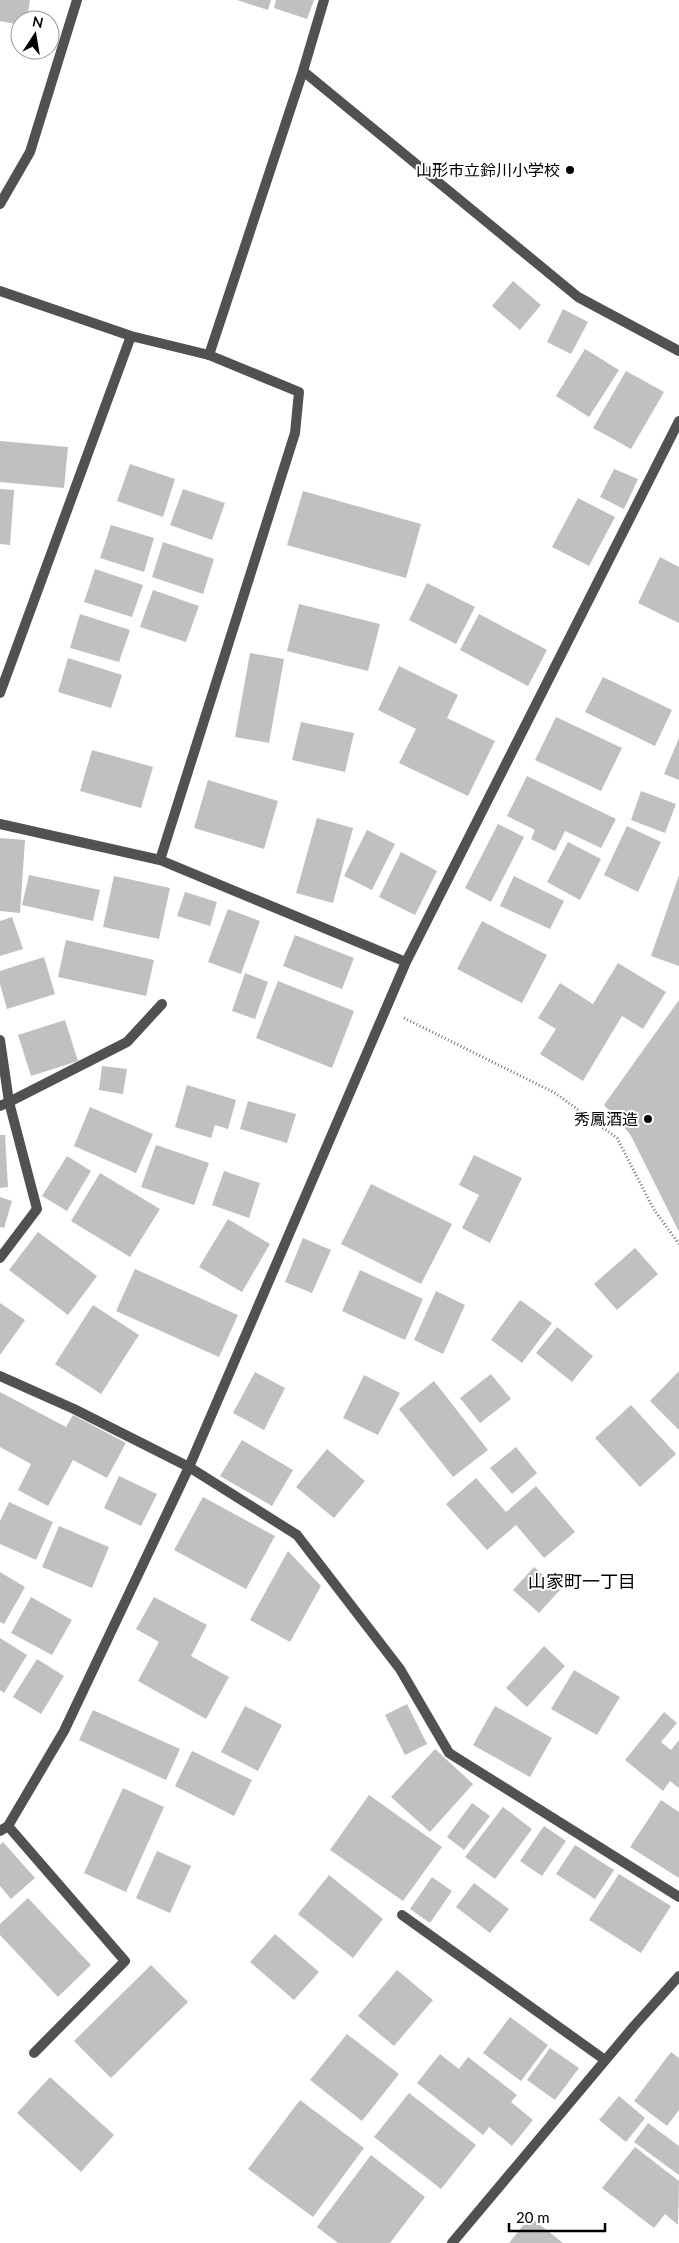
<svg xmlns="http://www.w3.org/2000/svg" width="679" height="2243" font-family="Lato,'Noto Sans JP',sans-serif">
	<rect width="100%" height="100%" fill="#fff"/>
	<path fill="#c0c0c0" d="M0,0H30L27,20H20V25L0,21Z
		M237,0H271L268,10Z
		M276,0H314L307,19L274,8Z
		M513,281L541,305L520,330L492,306Z
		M563,309L588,322L571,354L547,342Z
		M585,349L619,370L589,417L556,396Z
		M626,371L664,392L631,449L593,428Z
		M0,441L68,447L64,488L0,482Z
		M130,464L175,479L163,517L117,501Z
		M614,469L638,479L624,509L600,497Z
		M0,489L14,490L10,545L0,544Z
		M183,489L225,503L212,540L170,525Z
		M303,491L421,524L406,578L287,545Z
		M578,498L615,517L589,566L552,547Z
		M111,525L154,538L144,572L100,558Z
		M163,542L214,559L203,594L152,577Z
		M660,557L679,567V623L638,603Z
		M95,569L143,585L132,617L84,602Z
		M427,583L475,607L456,644L409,620Z
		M153,590L199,606L186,642L140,627Z
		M299,604L380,624L368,671L287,651Z
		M80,614L130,630L119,662L70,648Z
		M479,614L547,650L528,686L460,650Z
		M250,653L284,659L269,743L235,737Z
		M68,658L122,675L111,708L58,692Z
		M399,666L458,695L447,718L495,741L468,796L399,763L416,729L378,710Z
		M603,677L672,710L655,746L585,712Z
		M556,717L622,748L601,791L535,760Z
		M301,722L354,733L345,772L292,760Z
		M679,738V780L664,774Z
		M92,750L153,767L141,808L80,791Z
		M527,776L616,819L601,848L565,831L555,851L531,839L535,830L507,816Z
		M208,780L278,801L264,849L194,828Z
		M641,791L676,804L665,833L631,820Z
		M317,818L353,828L333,903L296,893Z
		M498,824L524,837L491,902L465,888Z
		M627,826L661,842L638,892L604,875Z
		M367,830L395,844L372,890L344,876Z
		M0,838L25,840L20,913L0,911Z
		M568,842L601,859L580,900L547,882Z
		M401,852L437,871L415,915L379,897Z
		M29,875L100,890L93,921L22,905Z
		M679,875V966L651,956Z
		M114,876L170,888L159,939L103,927Z
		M514,876L564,901L550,929L500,906Z
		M185,892L217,902L210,926L177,916Z
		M228,909L260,921L241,974L208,962Z
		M12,917L23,949L0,956V921Z
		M482,921L547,955L522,1003L457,969Z
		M295,935L354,958L342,989L283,966Z
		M66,940L154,960L146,996L58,977Z
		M44,957L55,994L7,1009L0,984V971Z
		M618,963L666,992L643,1029L622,1016L583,1081L540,1054L556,1029L538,1018L560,983L593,1004Z
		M245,973L268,982L255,1019L232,1011Z
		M278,981L354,1011L332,1068L256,1038Z
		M679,1000V1232L630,1134L604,1105Z
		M65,1020L78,1061L31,1076L18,1035Z
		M102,1066L127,1069L123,1094L99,1090Z
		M187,1085L236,1100L228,1129L215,1125L211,1138L175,1127Z
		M248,1101L296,1114L287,1143L240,1129Z
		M90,1107L153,1134L136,1173L74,1146Z
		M0,1135H5L8,1187L0,1188Z
		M156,1145L209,1163L194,1205L141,1187Z
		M474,1155L522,1178L490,1243L462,1228L479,1195L459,1185Z
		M67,1156L91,1171L67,1211L42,1196Z
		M224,1171L260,1183L249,1218L212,1205Z
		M100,1173L160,1209L130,1257L71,1221Z
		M371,1184L452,1224L421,1284L341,1244Z
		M0,1197L12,1201L4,1228L0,1227Z
		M228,1219L270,1244L242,1292L199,1267Z
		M38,1232L97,1276L68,1315L9,1270Z
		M303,1238L331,1250L312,1293L285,1282Z
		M635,1248L658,1274L617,1310L594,1284Z
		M135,1269L238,1315L219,1357L116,1311Z
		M360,1270L423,1299L405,1340L342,1311Z
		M436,1291L465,1305L443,1354L414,1340Z
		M520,1300L552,1323L522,1363L491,1340Z
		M0,1303L25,1320L0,1355Z
		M93,1305L139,1335L101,1394L55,1364Z
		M557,1327L593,1356L572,1382L536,1353Z
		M679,1371V1430L650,1401Z
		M255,1372L285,1388L264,1430L233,1413Z
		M491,1374L511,1399L480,1423L460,1398Z
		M364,1375L400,1393L378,1435L343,1418Z
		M434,1381L488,1450L453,1477L399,1409Z
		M0,1392L66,1427L73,1415L126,1443L107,1478L73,1460L48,1506L18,1490L31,1464L0,1447Z
		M631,1405L676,1454L640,1487L595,1438Z
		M242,1440L293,1470L272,1506L220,1476Z
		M516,1447L537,1473L512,1494L490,1468Z
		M327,1449L365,1481L334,1518L296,1487Z
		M119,1476L157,1494L141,1526L104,1508Z
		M476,1478L506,1512L536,1486L575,1532L544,1558L516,1525L487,1550L446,1504Z
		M203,1497L275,1536L246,1589L174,1550Z
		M9,1502L53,1522L36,1560L0,1544V1521Z
		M59,1526L109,1547L92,1588L42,1567Z
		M288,1551L321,1586L290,1642L250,1620Z
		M534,1567L560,1590L539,1613L513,1590Z
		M0,1572L25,1587L4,1624L0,1622Z
		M31,1597L72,1620L52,1655L11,1633Z
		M154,1597L207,1625L191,1656L229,1677L206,1719L138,1681L159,1642L136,1629Z
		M0,1638L27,1655L4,1693L0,1690Z
		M544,1646L565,1666L527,1707L506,1688Z
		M37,1659L64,1676L41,1714L13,1697Z
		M574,1670L620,1697L597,1735L551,1709Z
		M407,1704L427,1744L405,1755L385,1715Z
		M245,1706L282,1725L258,1771L221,1752Z
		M495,1706L552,1738L530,1777L473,1745Z
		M93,1710L180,1749L166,1780L79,1740Z
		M664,1712L677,1723L661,1742L671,1750L679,1740V1788L670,1781L663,1791L625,1760Z
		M435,1749L473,1784L430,1832L391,1797Z
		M192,1751L252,1780L234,1816L175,1786Z
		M123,1788L164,1807L126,1892L84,1873Z
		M369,1795L442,1847L403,1901L330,1850Z
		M661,1800L679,1812V1878L630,1847Z
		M472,1803L490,1816L464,1850L447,1837Z
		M503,1807L532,1829L495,1879L465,1857Z
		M544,1826L566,1841L542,1876L520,1861Z
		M3,1842L35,1878L11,1899L0,1886V1845Z
		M575,1845L614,1870L595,1899L556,1874Z
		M157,1851L191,1866L170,1913L136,1898Z
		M619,1874L671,1906L641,1953L589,1920Z
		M329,1875L383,1919L353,1958L298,1914Z
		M432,1877L452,1891L430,1923L410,1909Z
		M474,1883L509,1909L490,1933L456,1907Z
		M28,1898L91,1965L58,1997L0,1935V1924Z
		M275,1934L319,1972L294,2000L250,1962Z
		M151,1965L188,2002L111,2078L74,2041Z
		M397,1970L433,2000L394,2046L358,2016Z
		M510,2017L548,2045L521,2081L483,2053Z
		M347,2034L399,2074L362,2121L310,2080Z
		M550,2048L579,2068L555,2100L527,2080Z
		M671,2052L679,2058V2110L667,2126L634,2101Z
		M440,2054L459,2069L468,2057L517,2095L511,2102L533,2120L512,2146L489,2127L483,2135L417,2083Z
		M50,2077L114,2135L81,2172L17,2113Z
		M409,2093L476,2145L441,2189L374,2137Z
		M619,2096L645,2118L626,2142L599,2120Z
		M300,2100L364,2148L313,2217L248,2169Z
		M648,2123L679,2146V2175L634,2142Z
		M635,2147L679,2181L678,2225L665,2214L654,2228L602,2188Z
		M371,2155L425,2197L390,2243H338L317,2227Z
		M530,2217L563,2243H509Z"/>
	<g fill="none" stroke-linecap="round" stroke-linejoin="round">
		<path stroke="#737373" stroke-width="3" stroke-dasharray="1 2.5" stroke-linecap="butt" d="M404,1018L555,1093L617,1138L653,1208L679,1244"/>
		<path stroke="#515151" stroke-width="10" d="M0,291L131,336L209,355L299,392L295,433L160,860
			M0,693L131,336
			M0,824L160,860L406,962
			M0,1040L9,1102L0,1106
			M0,1258L37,1209L9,1102L127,1042L162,1004
			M0,1376L74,1409L189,1467L297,1535L400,1669L449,1753L679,1897
			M8,1826L125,1961L34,2053
			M0,1831L8,1826L64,1731L189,1467L406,962L679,421
			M402,1915L605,2060"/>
		<path stroke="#515151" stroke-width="10" d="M303,71L578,297L679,351
			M0,204L30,152L77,0
			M209,355L303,71L324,0
			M452,2243L634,2026L679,1976"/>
	</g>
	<g fill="#000" stroke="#fff" stroke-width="2">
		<circle cx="570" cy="170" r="5"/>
		<circle cx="648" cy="1119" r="5"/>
	</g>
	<g text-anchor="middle" stroke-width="4" stroke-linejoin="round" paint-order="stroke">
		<g font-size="16" fill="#000" stroke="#fff" text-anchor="end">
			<text x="560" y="176">山形市立鈴川小学校</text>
			<text x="638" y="1125">秀鳳酒造</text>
		</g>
		<g font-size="18" fill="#000" stroke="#fff">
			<text x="582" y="1588">山家町一丁目</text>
		</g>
	</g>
	<g transform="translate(35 35) rotate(12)"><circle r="24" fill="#ffffff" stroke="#999999"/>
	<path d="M0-4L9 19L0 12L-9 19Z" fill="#000000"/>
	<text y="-8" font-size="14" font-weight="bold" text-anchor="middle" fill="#000000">N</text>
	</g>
	<path d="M509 2223v8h96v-8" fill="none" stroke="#000000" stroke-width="2.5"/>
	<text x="516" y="2223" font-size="15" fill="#000000" stroke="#ffffff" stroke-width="4" paint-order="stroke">20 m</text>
</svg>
